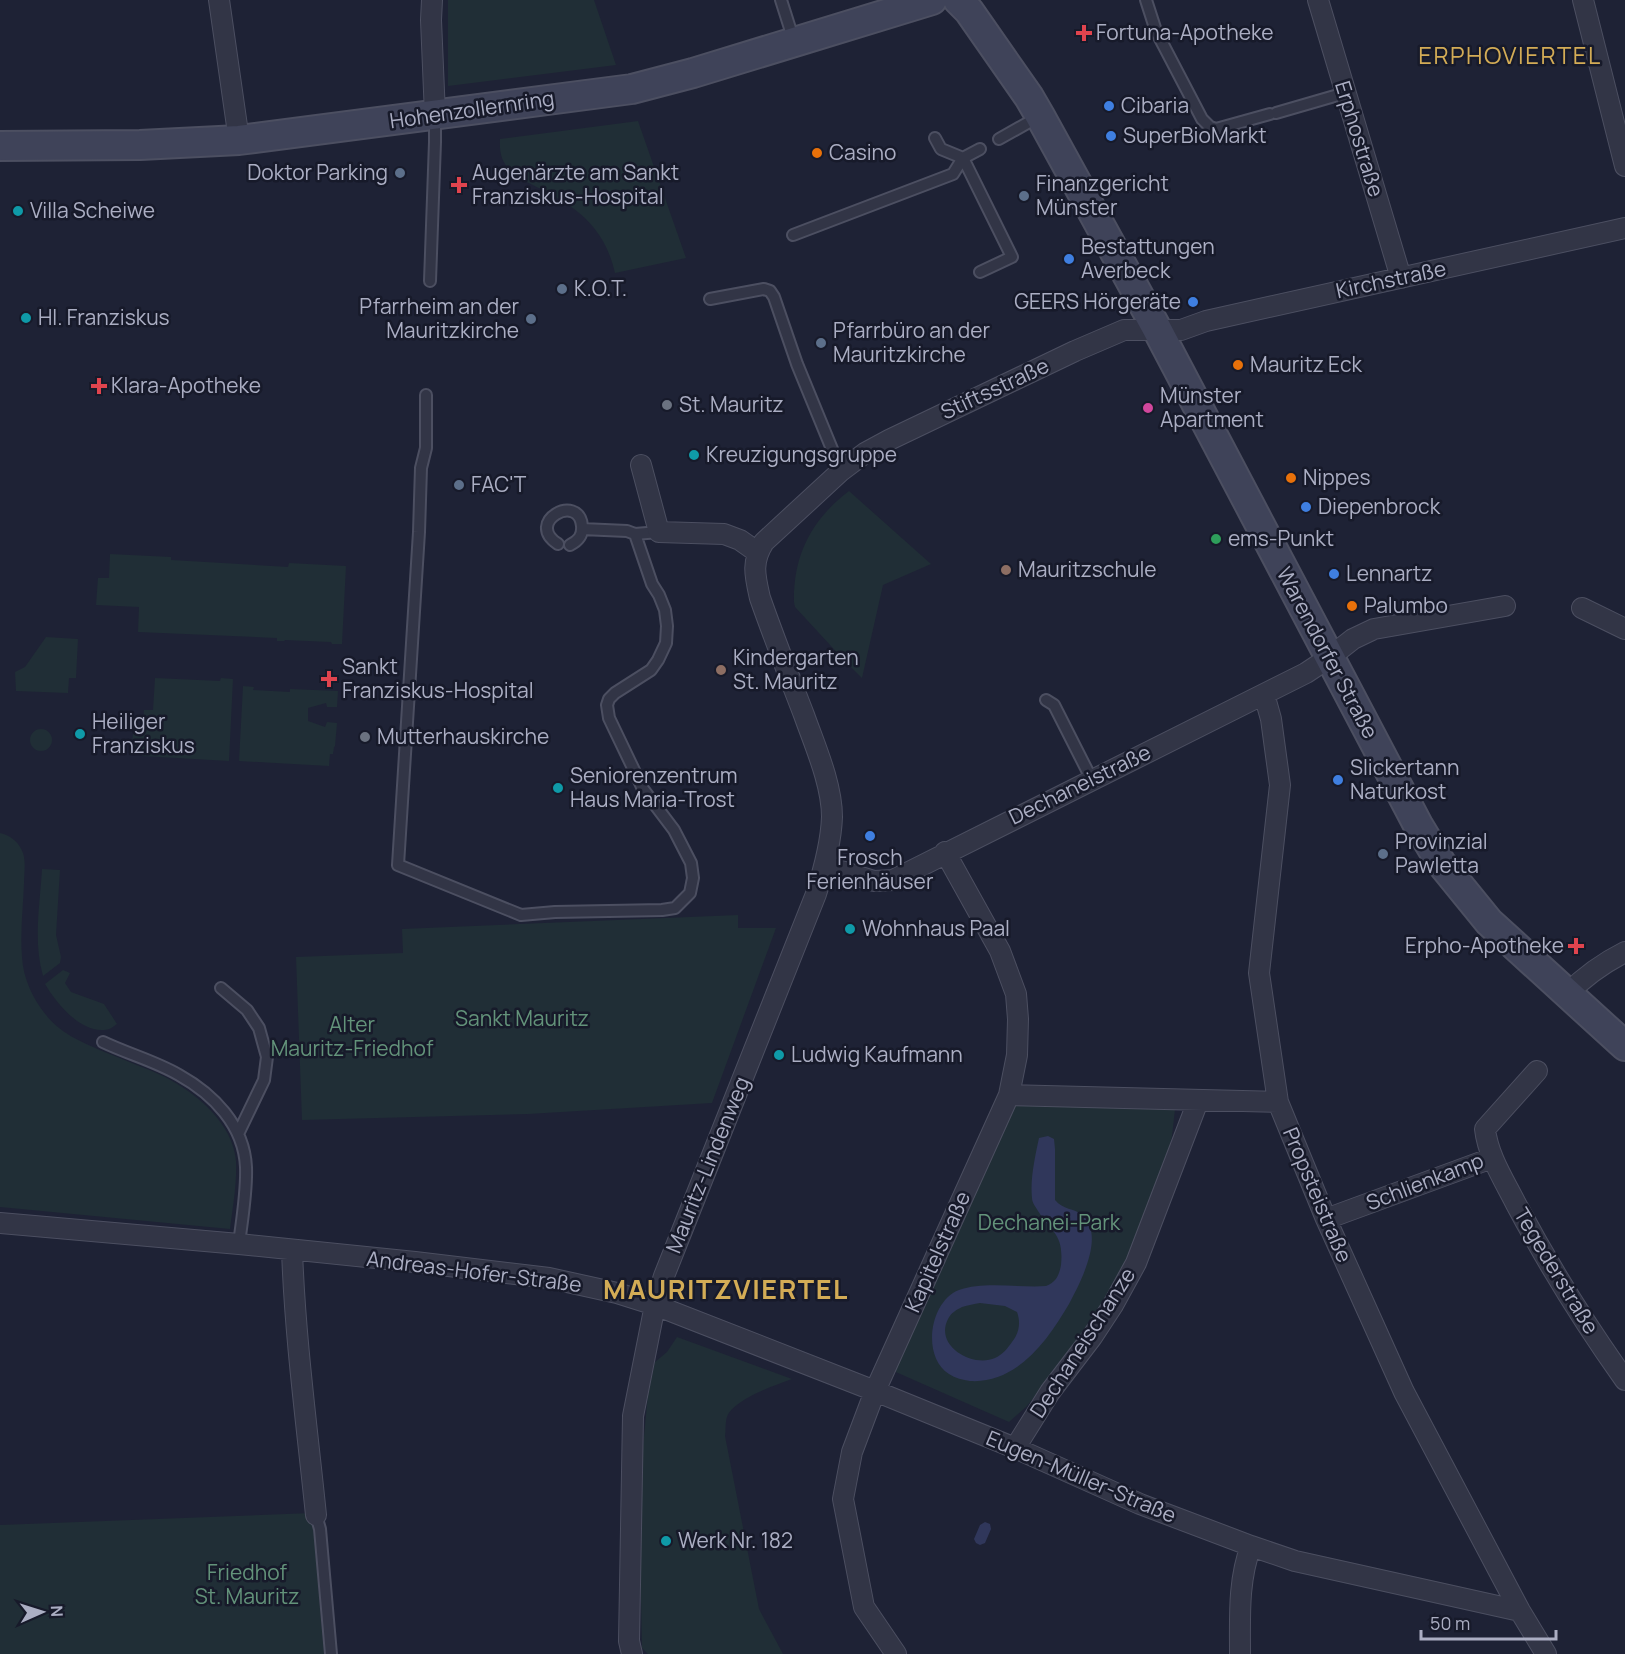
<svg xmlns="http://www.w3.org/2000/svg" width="1625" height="1654" font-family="Manrope,sans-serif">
	<rect width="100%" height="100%" fill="#1e2235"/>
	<path fill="#202e36" d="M448,0H594L616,65L448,86Z
		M638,121L686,258L615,273C602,217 566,202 519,178C504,166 499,158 500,139Z
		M849,491L931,564L883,585L862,678L843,659L795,607L794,602C793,555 812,519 849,491Z
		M110,554L171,557V560L288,567L289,563L346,566L342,644H332L331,642L285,640L284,641H277V638L138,632L139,607L96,605L98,578H109Z
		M46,637L78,639L76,678H69L68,693L16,691L15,672L25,667Z
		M155,678L220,681L221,678L233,679L229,761L142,756L138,748L132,745L133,733H142L144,710H153Z
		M243,686L254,687L253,690L290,692V689L338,691L337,707H327L326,703L308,708V721L325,727L327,722L337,723L335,746L334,747L333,754H330L329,766L239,761Z
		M30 740a11 11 0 1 1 22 0a11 11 0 1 1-22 0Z
		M0,833C10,835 19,842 23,853C26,862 24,874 24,884C23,908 20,933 22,957C23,978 33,999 46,1015C62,1035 84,1043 107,1053C126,1061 146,1068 165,1077C196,1093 233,1123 236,1161C237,1183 233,1206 230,1229L0,1207Z
		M42,869L60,870L56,935L61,957L60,963L43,976C33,941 40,904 42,869Z
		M738,915V928H776L712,1103L528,1114L302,1120L296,957L403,953L402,929Z
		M63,970L70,973L65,983L71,992L104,1004L117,1024C113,1027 109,1030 104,1030C80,1032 56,1003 45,984Z
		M1012,1101L1175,1109L1172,1136L1163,1171L1127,1263L1104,1304L1058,1369L1026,1407L1009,1422L889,1369Z
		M677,1337L792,1379C775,1385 733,1400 727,1417C725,1422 726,1431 725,1436L759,1609L783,1654H648L642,1648L640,1554L643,1447L648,1394L655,1362L667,1352Z
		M312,1513L324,1654H0V1525Z"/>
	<path fill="#30375b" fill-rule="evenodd" d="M1048,1136L1054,1139L1055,1149V1200C1063,1210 1074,1208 1082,1215C1106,1235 1080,1283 1069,1304C1048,1340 1017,1384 970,1381C963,1380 955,1378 949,1374C921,1356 930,1301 959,1290C984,1281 1019,1288 1046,1286C1056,1282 1059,1276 1061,1265C1064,1234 1052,1233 1038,1211C1036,1207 1032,1203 1032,1198C1030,1179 1035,1157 1039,1138ZM980,1303L1005,1306L1017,1312C1021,1323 1019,1333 1012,1342C1008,1348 1002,1355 995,1358C973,1368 934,1346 948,1319C951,1313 956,1310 962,1307C968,1305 974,1304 980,1303Z
		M985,1522L990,1524L991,1529L985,1543L980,1545L976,1543L974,1539L980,1525Z"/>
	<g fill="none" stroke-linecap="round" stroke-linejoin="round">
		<defs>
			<path id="service" d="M781,0L794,41
				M1146,0L1156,31L1202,119L1210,127L1216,129L1270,114
				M1276,113L1345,93
				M935,138L941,149L963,158L1012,257L980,272
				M999,139L1040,116
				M793,235L953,174L963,158L980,149
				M430,281L435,142V115
				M710,299L764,289L770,291L774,297L797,364L841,471
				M426,395V448L421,468L419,532L398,865L521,915L555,912L662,910L675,908L690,893L693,878L691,863L674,830L643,789L609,718L607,705L609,699L615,693L651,670L658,660L666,643L667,626L665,610L659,595L652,584L635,534
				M582,529L627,531L635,534L659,532
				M558,544C524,522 579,492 582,526C583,536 578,541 570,545
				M1046,700L1054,705L1092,780
				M221,988L247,1010L259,1028L267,1057L264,1080L238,1134
				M103,1042C128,1054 155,1061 179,1075C213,1094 244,1125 246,1167C247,1192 242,1219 239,1244
				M316,1515L320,1529L331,1654"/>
			<path id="minor" d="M219,0L239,140
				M432,0L431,20L435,115
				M1318,0L1401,278
				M1583,0L1625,166
				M641,465L659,532L724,534L740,540L757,552
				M1582,608L1625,629
				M1264,694L1271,719L1280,785L1259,973L1278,1102L1326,1219L1404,1392L1520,1611L1546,1654
				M825,866L874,881L893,880L1306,673L1330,657L1353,639L1374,629L1505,606
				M1567,994C1584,977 1603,963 1625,952
				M1537,1071L1485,1129C1488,1156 1504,1180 1516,1204C1549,1266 1585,1324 1625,1380
				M1009,1095L1278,1102
				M1326,1219L1492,1158
				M0,1223L239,1244L415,1262L549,1278L617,1293L655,1305L875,1391L1015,1448L1140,1504L1251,1546L1295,1561L1520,1611
				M292,1250C295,1338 307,1427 316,1515
				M1015,1448L1050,1392L1092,1337L1113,1305L1136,1263L1198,1101
				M632,1654L629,1641L633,1416L655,1305L664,1276L816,894C824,869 831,844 832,817C832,784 815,746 804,715C789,676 774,638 760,598C755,576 751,562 764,542L841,471L865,453L889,440L1075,351L1124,330H1181L1206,321L1625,228
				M896,1654L864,1607L843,1499L852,1452L875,1391L1009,1095L1017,1055L1018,1019L1016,994L1000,951L945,852
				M1240,1654C1240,1617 1238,1580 1251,1546"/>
			<path id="secondary" d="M958,0L969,11L1029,97L1040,116L1157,329L1418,825L1441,863L1489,922L1625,1046
				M0,146L140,145L239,140L632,89L693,73L932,0"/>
		</defs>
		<use href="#service" stroke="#4c4f61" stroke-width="14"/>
		<use href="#minor" stroke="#4c4f61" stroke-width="22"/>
		<use href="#secondary" stroke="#4c4f61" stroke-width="32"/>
		<use href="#service" stroke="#323546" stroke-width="10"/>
		<use href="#minor" stroke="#323546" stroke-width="20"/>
		<use href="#secondary" stroke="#3f4359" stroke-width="28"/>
	</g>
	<g fill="#e0444e" stroke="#171a2a" stroke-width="2">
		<path d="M1081 24h6v6h6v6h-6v6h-6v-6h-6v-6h6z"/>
		<path d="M456 176h6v6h6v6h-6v6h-6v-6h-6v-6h6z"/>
		<path d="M96 377h6v6h6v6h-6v6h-6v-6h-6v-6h6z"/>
		<path d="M326 670h6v6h6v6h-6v6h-6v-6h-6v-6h6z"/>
		<path d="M1573 937h6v6h6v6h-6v6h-6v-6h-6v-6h6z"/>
	</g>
	<g fill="#3f7fe0" stroke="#171a2a" stroke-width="2">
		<circle cx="1109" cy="106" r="6"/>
		<circle cx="1111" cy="136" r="6"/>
		<circle cx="1069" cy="259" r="6"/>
		<circle cx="1193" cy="302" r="6"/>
		<circle cx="1306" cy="507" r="6"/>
		<circle cx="1334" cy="574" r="6"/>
		<circle cx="1338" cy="780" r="6"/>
		<circle cx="870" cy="836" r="6"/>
	</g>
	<g fill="#e8710a" stroke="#171a2a" stroke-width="2">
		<circle cx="817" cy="153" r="6"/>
		<circle cx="1238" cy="365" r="6"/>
		<circle cx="1291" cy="478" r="6"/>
		<circle cx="1352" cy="606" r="6"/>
	</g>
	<g fill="#5c6f8a" stroke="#171a2a" stroke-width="2">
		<circle cx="400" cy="173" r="6"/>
		<circle cx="1024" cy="196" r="6"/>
		<circle cx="562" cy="289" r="6"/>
		<circle cx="531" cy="319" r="6"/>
		<circle cx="821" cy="343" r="6"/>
		<circle cx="459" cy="485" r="6"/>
		<circle cx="1383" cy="854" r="6"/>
	</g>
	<g fill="#0f9aa8" stroke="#171a2a" stroke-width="2">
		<circle cx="18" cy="211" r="6"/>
		<circle cx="26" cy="318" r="6"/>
		<circle cx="694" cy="455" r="6"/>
		<circle cx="80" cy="734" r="6"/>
		<circle cx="558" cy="788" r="6"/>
		<circle cx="850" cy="929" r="6"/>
		<circle cx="779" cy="1055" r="6"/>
		<circle cx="666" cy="1541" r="6"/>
	</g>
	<g fill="#6b7280" stroke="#171a2a" stroke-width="2">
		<circle cx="667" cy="405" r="6"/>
		<circle cx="365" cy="737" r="6"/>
	</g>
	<circle fill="#d1479c" stroke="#171a2a" stroke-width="2" cx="1148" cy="408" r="6"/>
	<circle fill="#2e9e5b" stroke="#171a2a" stroke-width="2" cx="1216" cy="539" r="6"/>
	<g fill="#8d6e63" stroke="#171a2a" stroke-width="2">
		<circle cx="1006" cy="570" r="6"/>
		<circle cx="721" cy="670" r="6"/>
	</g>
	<g text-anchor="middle" stroke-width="5" stroke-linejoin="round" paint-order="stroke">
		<g font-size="21" fill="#abaec3" stroke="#171a2a" text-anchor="start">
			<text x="1096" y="40">Fortuna-Apotheke</text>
			<text x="1121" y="113">Cibaria</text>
			<text x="1123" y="143">SuperBioMarkt</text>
			<text x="829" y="160">Casino</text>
			<text x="388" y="180" text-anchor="end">Doktor Parking</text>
			<text x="472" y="180">Augenärzte am Sankt<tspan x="472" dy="24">Franziskus-Hospital</tspan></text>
			<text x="1036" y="191">Finanzgericht<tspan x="1036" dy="24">Münster</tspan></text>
			<text x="30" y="218">Villa Scheiwe</text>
			<text x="1081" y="254">Bestattungen<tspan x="1081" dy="24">Averbeck</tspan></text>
			<text x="574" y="296">K.O.T.</text>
			<text x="1181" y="309" text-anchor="end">GEERS Hörgeräte</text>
			<text x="519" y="314" text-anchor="end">Pfarrheim an der<tspan x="519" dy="24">Mauritzkirche</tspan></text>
			<text x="38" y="325">Hl. Franziskus</text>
			<text x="833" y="338">Pfarrbüro an der<tspan x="833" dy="24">Mauritzkirche</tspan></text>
			<text x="1250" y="372">Mauritz Eck</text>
			<text x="111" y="393">Klara-Apotheke</text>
			<text x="1160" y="403">Münster<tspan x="1160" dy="24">Apartment</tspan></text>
			<text x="679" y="412">St. Mauritz</text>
			<text x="706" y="462">Kreuzigungsgruppe</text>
			<text x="1303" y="485">Nippes</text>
			<text x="471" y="492">FAC'T</text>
			<text x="1318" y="514">Diepenbrock</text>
			<text x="1228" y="546">ems-Punkt</text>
			<text x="1018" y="577">Mauritzschule</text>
			<text x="1346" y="581">Lennartz</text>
			<text x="1364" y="613">Palumbo</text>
			<text x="733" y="665">Kindergarten<tspan x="733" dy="24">St. Mauritz</tspan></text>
			<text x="342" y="674">Sankt<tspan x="342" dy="24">Franziskus-Hospital</tspan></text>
			<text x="92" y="729">Heiliger<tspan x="92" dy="24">Franziskus</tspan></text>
			<text x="377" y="744">Mutterhauskirche</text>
			<text x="1350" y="775">Slickertann<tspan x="1350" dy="24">Naturkost</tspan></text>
			<text x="570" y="783">Seniorenzentrum<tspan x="570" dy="24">Haus Maria-Trost</tspan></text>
			<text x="1395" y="849">Provinzial<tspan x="1395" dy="24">Pawletta</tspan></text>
			<text x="870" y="865" text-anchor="middle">Frosch<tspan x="870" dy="24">Ferienhäuser</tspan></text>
			<text x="862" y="936">Wohnhaus Paal</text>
			<text x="1564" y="953" text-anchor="end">Erpho-Apotheke</text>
			<text x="791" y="1062">Ludwig Kaufmann</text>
			<text x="678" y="1548">Werk Nr. 182</text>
		</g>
		<g font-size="21" fill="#abaec3" stroke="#171a2a">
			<text transform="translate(472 110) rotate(-8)" y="7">Hohenzollernring</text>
			<text transform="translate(1359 139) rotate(73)" y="7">Erphostraße</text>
			<text transform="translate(1391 280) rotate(-12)" y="7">Kirchstraße</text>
			<text transform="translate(995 389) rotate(-25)" y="7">Stiftsstraße</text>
			<text transform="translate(1327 653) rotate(62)" y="7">Warendorfer Straße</text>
			<text transform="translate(1080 785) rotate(-26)" y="7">Dechaneistraße</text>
			<text transform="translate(708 1165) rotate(-68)" y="7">Mauritz-Lindenweg</text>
			<text transform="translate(1425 1182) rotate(-21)" y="7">Schlienkamp</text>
			<text transform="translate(1317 1195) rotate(67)" y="7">Propsteistraße</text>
			<text transform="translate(938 1252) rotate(-66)" y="7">Kapitelstraße</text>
			<text transform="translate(1556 1271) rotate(59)" y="7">Tegederstraße</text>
			<text transform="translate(474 1272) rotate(7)" y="7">Andreas-Hofer-Straße</text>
			<text transform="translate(1083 1343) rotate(-57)" y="7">Dechaneischanze</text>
			<text transform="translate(1081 1477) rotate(23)" y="7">Eugen-Müller-Straße</text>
		</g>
		<g font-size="21" fill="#63937a" stroke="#171a2a">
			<text x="522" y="1026">Sankt Mauritz</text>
			<text x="352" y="1032">Alter<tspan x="352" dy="24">Mauritz-Friedhof</tspan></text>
			<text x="1049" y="1230">Dechanei-Park</text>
			<text x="247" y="1580">Friedhof<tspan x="247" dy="24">St. Mauritz</tspan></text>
		</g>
		<g font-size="24" letter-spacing="1.5" fill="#d3ac56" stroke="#171a2a">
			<text x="1510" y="64">ERPHOVIERTEL</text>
		</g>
		<g font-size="27" font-weight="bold" letter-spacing="1.5" fill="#d3ac56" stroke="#171a2a">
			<text x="726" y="1299">MAURITZVIERTEL</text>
		</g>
	</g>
	<g transform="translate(42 1612) rotate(87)" stroke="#171a2a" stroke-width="4.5" paint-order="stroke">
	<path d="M0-4.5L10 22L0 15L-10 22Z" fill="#abaec3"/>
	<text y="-9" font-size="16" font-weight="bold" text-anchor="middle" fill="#abaec3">N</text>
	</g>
	<path d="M1421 1630v9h135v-9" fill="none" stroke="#abaec3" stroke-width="3"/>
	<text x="1430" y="1630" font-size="18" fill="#abaec3" stroke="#171a2a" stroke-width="4.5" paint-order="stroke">50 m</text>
</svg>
